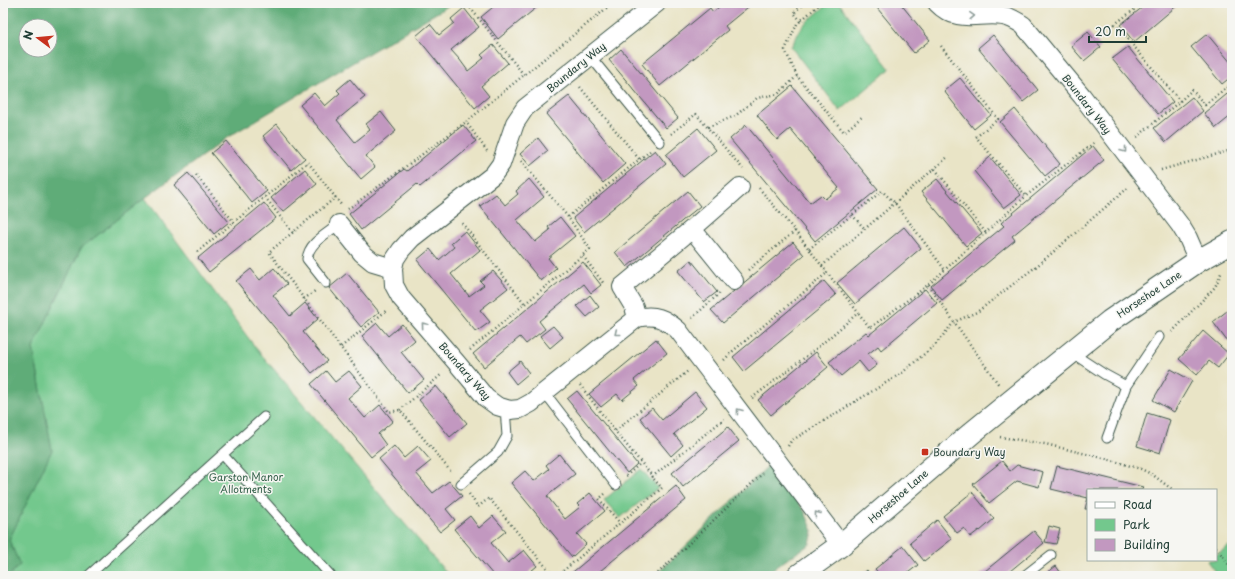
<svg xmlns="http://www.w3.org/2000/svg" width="1235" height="579" font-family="'Playpen Sans',sans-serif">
	<rect width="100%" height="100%" fill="#f6f6f2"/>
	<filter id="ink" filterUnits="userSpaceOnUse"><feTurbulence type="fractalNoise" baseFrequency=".025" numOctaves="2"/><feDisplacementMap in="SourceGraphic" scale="8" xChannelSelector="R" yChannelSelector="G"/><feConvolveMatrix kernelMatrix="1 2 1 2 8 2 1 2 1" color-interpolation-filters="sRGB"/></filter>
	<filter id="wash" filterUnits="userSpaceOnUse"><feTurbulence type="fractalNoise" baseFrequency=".012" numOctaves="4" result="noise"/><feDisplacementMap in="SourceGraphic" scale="16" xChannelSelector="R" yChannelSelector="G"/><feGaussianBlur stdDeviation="0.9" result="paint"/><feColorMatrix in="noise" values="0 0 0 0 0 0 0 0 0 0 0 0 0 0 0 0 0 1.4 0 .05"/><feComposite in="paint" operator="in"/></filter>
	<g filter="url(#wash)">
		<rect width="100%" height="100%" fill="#e9e4c6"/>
		<path fill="#73c88d" stroke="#498260" d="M829,3H839L890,69L840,111L791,47L803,25Z
			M145,198L255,347L449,576H8L20,565L9,540L52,450L33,348L81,248Z
			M641,469L658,488L620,518L604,500Z
			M1229,546L1232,550V576H1218L1207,561L1209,560H1216V555Z"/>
		<path fill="#5eac78" stroke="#3e7456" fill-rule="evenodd" d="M3,3H453L228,137L145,198L81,248L33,348L52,450L9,540L20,565L8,576H3ZM26,26H50V50H26Z
			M771,463L805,512L813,531L810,544L762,576H655Z"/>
		<g id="blocks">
			<path fill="#c298c0" d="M498,3H542L498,39L481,17Z
				M724,3H753L725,26L728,30L660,86L642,64L710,8L713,12Z
				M873,3H900L930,40L914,53Z
				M1148,3H1180L1134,42L1120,25Z
				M464,8L479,27L451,50L460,60L468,71L484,58L481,55L493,45L508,63L481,86L489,96L475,108L416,36L430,24L439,35L454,23L451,19Z
				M1088,32L1101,47L1084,61L1071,46Z
				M1207,34L1232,64V76L1222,84L1191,47Z
				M993,35L1038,90L1023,102L978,48Z
				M1128,47L1173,102L1158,114L1112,59Z
				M621,49L678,118L666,128L609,60Z
				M960,78L991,115L974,129L944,91Z
				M350,79L365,97L337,120L355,142L370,130L366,124L381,112L396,131L366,156L375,167L361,179L300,105L314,93L325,106L340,93L337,90Z
				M792,86L878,189L815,241L730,139L746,125L810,203L821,195L825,199L839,188L790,129L777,140L757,115Z
				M1232,90V115L1216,128L1204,113Z
				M569,96L625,164L603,183L546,114Z
				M1192,97L1203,111L1166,142L1154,128Z
				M1015,109L1060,164L1045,176L1000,122Z
				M277,124L305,158L291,170L263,136Z
				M463,125L476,141L420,187L417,184L361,230L349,214L404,169L407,171Z
				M698,128L716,150L683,177L666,155Z
				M538,138L548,151L530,166L520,154Z
				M226,141L267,191L252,203L211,153Z
				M1093,146L1104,160L1012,236L1015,240L942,300L931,286L1004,226L1001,223Z
				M655,150L666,164L584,232L573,218Z
				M990,157L1021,195L1004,208L974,171Z
				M305,169L317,184L283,212L271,198Z
				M188,173L229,222L214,234L174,185Z
				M529,179L544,197L517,220L535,242L550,230L548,227L560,217L575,236L548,258L556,268L541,281L480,206L496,194L505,205L518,194L516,191Z
				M937,179L982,233L966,246L921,192Z
				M688,191L700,206L627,267L615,252Z
				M264,203L276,218L209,272L198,258Z
				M904,227L921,248L855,304L837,283Z
				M465,231L480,250L451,274L469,296L484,285L480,281L493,271L508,288L480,310L490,322L476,332L417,260L430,249L439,260L454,247L451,243Z
				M793,242L804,255L723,323L711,310Z
				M691,260L717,292L704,302L678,271Z
				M583,262L601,285L591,293L584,284L539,321L545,329L526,344L520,337L484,367L473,354Z
				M274,268L287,284L273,295L290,316L305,303L318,319L303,332L327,361L312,373L236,281L251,269L260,280Z
				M347,273L379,312L361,327L329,288Z
				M824,281L836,295L744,371L733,357Z
				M925,289L937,303L881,350L878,346L868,354L877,365L868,372L859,361L841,376L829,362L866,332L869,335Z
				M590,295L599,307L587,317L577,306Z
				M1232,307V337L1227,341L1213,322Z
				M377,323L388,336L402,324L415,340L401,352L424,380L408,393L362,336Z
				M553,326L563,337L550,348L540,336Z
				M1203,331L1229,354L1218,368L1209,361L1197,375L1179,359Z
				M656,339L667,353L634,380L639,386L622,400L617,394L601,407L589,394Z
				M816,352L828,367L771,415L758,400Z
				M520,361L529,373L516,384L507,372Z
				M1171,369L1192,381L1174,412L1153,400Z
				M326,371L335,382L349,371L362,386L348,398L365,418L380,405L393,421L378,434L386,445L371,457L311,384Z
				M436,386L467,423L450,437L419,400Z
				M577,391L637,464L627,473L567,399Z
				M695,392L707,407L674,434L683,445L671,456L640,418L652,408L662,420Z
				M1147,413L1170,420L1160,453L1137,446Z
				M728,427L739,441L683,487L672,473Z
				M394,446L404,458L418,446L431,461L416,473L433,493L449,481L462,496L446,509L455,520L440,532L379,459Z
				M559,454L575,474L547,496L565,519L580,507L577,504L590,493L605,511L577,534L586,544L572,557L511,483L525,471L534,481L549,469L546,465Z
				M1002,461L1010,471L1017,465L1043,472L1039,487L1017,481L989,503L973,484Z
				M1057,466L1143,487L1142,490H1088V509H1085L1088,498L1051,489Z
				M676,486L686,500L594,576H568Z
				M972,492L994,519L980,531L979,530L970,537L964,528L957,533L943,516Z
				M470,516L479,528L493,516L506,531L491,543L508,563L524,550L537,566L525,576H494L454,529Z
				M937,520L952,539L924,561L910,543Z
				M1049,526L1060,529L1056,544L1045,542Z
				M1034,531L1044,543L1004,576H979Z
				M903,546L918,565L904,576H881L875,569Z
				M1056,566L1063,576H1043Z
				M867,570L871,576H860Z"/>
		</g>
	</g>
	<g filter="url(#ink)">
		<use href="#blocks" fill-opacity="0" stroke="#3d564a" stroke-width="1"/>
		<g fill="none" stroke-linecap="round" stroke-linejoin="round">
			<defs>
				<path id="service" d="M590,56L660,142
					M326,283L307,259C309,242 327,234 339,224
					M1072,353L1104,374L1126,386
					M546,390L549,398L616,485
					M1107,438L1126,386L1159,337
					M223,455L331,576
					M461,484L498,452L507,436L505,408
					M88,576L264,417
					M1024,576L1051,555"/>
				<path id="minor" d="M657,3L525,108L515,123L501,164L493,175L412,238L401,250L395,259L393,268L394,285L401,298L456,362L486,398L497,406L510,410L520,409L531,403L637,318C655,314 664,318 678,330L841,545
					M937,3C958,25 979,12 1003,16C1011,17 1017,21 1023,25L1082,96L1180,225L1188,238L1198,261
					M339,224L362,253L373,262L393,268
					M692,229L734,281
					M637,318L634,307L622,287L692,229L740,187"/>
				<path id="tertiary" d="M798,576L841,545L973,432L1110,321L1198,261L1232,242"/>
			</defs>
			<use href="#service" stroke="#3d564a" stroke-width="11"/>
			<use href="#minor" stroke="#3d564a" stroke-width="20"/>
			<use href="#tertiary" stroke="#3d564a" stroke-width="24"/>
			<path stroke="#3d564a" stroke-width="2.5" stroke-dasharray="1 3" stroke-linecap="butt" d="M821,3L797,24L785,50L797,76L844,132L863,116
				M1229,3L1232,7
				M468,5L524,75
				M801,21L794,13L804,3
				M941,46L998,119L976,137L1026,196
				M580,87L639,159
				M1180,101L1192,90L1205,105L1232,83
				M708,127L735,116L757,98L778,94L797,76
				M671,134L696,114L743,169
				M1137,137L1180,101L1115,24L1143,3
				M487,151L466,122L613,3
				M521,161L568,217
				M935,169L986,233
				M1161,170L1232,150
				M196,175L234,222L308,162L342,206
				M759,188L795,231L870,328L928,285L1026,196L1095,142
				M265,197L293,233
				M336,197L269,252L389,412L400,410L452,473
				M348,209L466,122
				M852,215L865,229
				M462,223L525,304
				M809,249L882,191L895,203L945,270
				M197,252L234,222
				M583,256L604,284
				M822,266L949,156
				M748,270L795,231
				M928,285L999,385
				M304,299L315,291
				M692,318L721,292
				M1172,332L1215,287L1222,271
				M341,347L387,310
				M470,350L590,249L568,217L650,151
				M724,360L733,351L827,273
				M580,385L615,431
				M752,398L817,348L858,313
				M400,410L442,374
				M1000,437L1045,444L1107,459L1141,469L1153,475L1173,490
				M788,446L791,441L902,373L936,344L954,322L977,312L1038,265L1129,187
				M626,476L641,463
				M653,477L615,431L688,371
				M469,494L478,507L489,498L551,573L559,574L560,576
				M605,494L599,499L620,523
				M1216,547L1232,569
				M557,576L662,488L652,477L724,419
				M655,576L763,473"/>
			<use href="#service" stroke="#fff" stroke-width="9"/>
			<use href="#minor" stroke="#fff" stroke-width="18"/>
			<use href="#tertiary" stroke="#fff" stroke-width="22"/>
		</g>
		<defs><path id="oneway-chevron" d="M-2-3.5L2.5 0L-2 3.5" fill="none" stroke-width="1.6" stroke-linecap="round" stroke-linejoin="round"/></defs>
		<g stroke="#8f9e9a">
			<use href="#oneway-chevron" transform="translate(972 16) rotate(-3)"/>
			<use href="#oneway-chevron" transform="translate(1124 150) rotate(52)"/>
			<use href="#oneway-chevron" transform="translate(424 325) rotate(-131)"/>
			<use href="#oneway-chevron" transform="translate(617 333) rotate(141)"/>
			<use href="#oneway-chevron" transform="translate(739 411) rotate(-127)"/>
			<use href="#oneway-chevron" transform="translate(817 514) rotate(-127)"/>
		</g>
	</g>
	<rect fill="#c8321e" stroke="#f6f6f2" stroke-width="1.5" x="921" y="448" width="8" height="8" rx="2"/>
	<g text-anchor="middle" stroke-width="3" stroke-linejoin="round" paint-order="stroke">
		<g font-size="10" fill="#1f3d34" stroke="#f6f6f2">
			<text transform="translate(576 67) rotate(-39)" y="4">Boundary Way</text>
			<text transform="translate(1087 104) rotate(52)" y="4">Boundary Way</text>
			<text transform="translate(1149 294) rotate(-34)" y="4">Horseshoe Lane</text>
			<text transform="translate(465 371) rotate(49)" y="4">Boundary Way</text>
			<text transform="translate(898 496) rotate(-41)" y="4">Horseshoe Lane</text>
		</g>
		<g font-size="10" fill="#1f3d34" stroke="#f6f6f2" text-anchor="start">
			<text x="933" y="456">Boundary Way</text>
		</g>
		<g font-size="10" fill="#34604a" stroke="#f6f6f2">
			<text x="246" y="481">Garston Manor<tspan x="246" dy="12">Allotments</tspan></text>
		</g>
	</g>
	<rect width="1235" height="579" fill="none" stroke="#f6f6f2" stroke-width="16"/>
	<rect x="1087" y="489" width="130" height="72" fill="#f6f6f2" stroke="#a0aca6"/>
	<rect x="1095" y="502" width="20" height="6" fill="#ffffff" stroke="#a0aca6"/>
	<text x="1123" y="509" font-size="12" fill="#1f3d34">Road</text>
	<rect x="1095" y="519" width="20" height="12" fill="#73c88d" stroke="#a0aca6"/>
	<text x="1123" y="529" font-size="12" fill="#1f3d34">Park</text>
	<rect x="1095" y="539" width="20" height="12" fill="#c298c0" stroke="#a0aca6"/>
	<text x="1123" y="549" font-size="12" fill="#1f3d34">Building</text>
	<g transform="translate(38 38) rotate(286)"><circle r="19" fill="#f6f6f2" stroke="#a0aca6"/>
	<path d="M0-3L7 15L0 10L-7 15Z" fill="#c8321e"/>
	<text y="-6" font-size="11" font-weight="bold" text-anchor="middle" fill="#1f3d34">N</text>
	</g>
	<path d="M1089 36v6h57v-6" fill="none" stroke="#1f3d34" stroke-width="2"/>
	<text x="1095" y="36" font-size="12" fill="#1f3d34" stroke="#f6f6f2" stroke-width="3" paint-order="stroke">20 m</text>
</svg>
